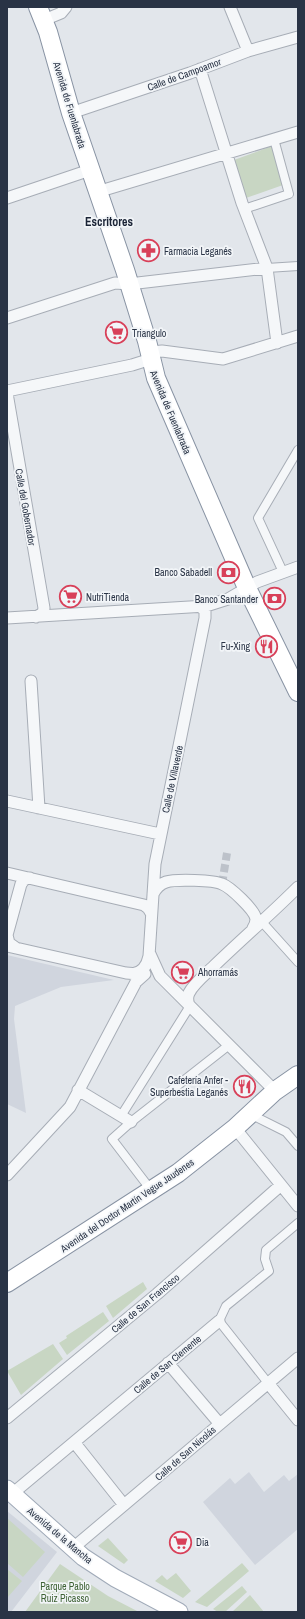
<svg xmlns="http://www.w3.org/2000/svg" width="305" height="1619" font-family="'Archivo Narrow',sans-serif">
	<rect width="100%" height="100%" fill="#e2e6eb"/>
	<path fill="#d0d5de" d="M7,955L114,980L61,987L15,1006L14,1019L26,1113L7,1104Z
		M249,1472L264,1492L284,1475L289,1481L298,1474V1529L255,1565L203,1502L230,1478L235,1484Z
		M7,1511L57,1552L11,1612H7Z"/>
	<path fill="#c8d6c3" d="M272,146L283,185L246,198L234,160Z
		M143,1282L147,1289L113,1318L106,1306Z
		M103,1312L109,1321L67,1355L59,1343L67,1338L66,1336Z
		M53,1344L63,1359L21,1395L7,1371Z
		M7,1518L45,1552L23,1577L7,1563Z
		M108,1538L128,1560L124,1564L98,1546Z
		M242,1563L249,1571L207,1607L195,1602Z
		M60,1564L108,1596L139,1612H25Z
		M7,1569L22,1581L7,1598Z
		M176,1573L191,1591L183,1598L155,1581L162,1575L167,1580Z
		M242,1586L247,1592L225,1612H218L213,1609Z
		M250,1595L264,1612H232Z"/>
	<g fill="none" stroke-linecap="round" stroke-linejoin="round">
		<path stroke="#bdc2ca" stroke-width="8" stroke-dasharray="8 4" stroke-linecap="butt" d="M222,884L227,853"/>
		<defs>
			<path id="pedestrian" d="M244,209L289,194L274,139
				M267,268L298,266
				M283,572L258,518L298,450
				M262,922L298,962
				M250,1114L286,1132L298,1146
				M121,1116L190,1006
				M151,1190L112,1139L131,1122L229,1045
				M268,1383L219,1321L226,1306L269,1271L265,1259L266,1250L298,1223"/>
			<path id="minor" d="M230,7L248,51
				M44,20L61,13L66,7
				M200,69L242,203L267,268L277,343
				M71,113L190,73L248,51L298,37
				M97,192L298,132
				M7,198L90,170
				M7,318L115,283L129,284L267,268
				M150,352L162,351L223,359L298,336
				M7,391L132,365L151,359
				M7,393L44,608L43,613L36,617
				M7,618L206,606L228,599L257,582L298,567
				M31,681L39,808
				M7,801L160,834
				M7,873L144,905L148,908L151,913
				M153,894C156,888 160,884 166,882C175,879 214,880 222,884C230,887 255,910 256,919C256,922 255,925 253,928
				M7,946L126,973L139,974
				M16,948L9,943L7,935L21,884L25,879L30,878
				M150,954L160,976L275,1091
				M132,974C142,973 147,966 149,956L155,864L205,618V611L201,607
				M189,1005C187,1000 187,997 189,993C194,983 206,974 214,966C242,939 271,914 298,887
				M78,1090L131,1122
				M235,1128L298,1206
				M7,1175L70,1107L136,982L145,974
				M168,1363L219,1423
				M268,1383L298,1420
				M7,1418L157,1294L281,1185
				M74,1442L124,1505
				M12,1494L219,1321
				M73,1548L298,1358"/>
			<path id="primary" d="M7,1489L83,1557L115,1578L179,1612"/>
			<path id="trunk" d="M38,7L48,32L71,113L125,270L147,341L156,378L247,588L298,692
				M7,1283L178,1173L235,1128L275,1091L298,1075"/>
		</defs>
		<use href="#pedestrian" stroke="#a7adb6" stroke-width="10"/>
		<use href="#minor" stroke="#a7adb6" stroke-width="13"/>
		<use href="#primary" stroke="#a0aab8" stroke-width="19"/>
		<use href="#trunk" stroke="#8893a3" stroke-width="20"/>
		<use href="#pedestrian" stroke="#f5f7f9" stroke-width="8"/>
		<use href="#minor" stroke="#f5f7f9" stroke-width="11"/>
		<use href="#primary" stroke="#fff" stroke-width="17"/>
		<use href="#trunk" stroke="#fff" stroke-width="18"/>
	</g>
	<defs>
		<symbol id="pharmacy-ring" viewBox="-11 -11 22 22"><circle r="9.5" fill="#f2f5f8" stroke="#d84059" stroke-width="1.5"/><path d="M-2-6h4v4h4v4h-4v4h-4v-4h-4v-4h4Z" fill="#d84059"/></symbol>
		<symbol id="supermarket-ring" viewBox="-11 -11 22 22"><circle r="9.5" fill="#f2f5f8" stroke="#d84059" stroke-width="1.5"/><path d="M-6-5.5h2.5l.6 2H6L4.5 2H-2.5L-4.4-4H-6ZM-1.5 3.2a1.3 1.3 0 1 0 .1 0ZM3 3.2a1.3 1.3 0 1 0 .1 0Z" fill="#d84059"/></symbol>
		<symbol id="bank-ring" viewBox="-11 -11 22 22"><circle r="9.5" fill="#f2f5f8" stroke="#d84059" stroke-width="1.5"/><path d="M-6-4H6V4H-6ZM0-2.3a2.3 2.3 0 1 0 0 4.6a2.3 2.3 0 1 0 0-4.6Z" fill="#d84059"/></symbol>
		<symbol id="restaurant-ring" viewBox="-11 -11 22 22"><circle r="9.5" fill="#f2f5f8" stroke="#d84059" stroke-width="1.5"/><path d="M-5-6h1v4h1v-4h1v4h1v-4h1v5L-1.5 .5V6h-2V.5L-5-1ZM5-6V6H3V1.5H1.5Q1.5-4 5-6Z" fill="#d84059"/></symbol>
	</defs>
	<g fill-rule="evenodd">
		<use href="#pharmacy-ring" x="136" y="238" width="25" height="25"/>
		<use href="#supermarket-ring" x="104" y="320" width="25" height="25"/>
		<use href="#bank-ring" x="216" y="560" width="25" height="25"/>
		<use href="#supermarket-ring" x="58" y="584" width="25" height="25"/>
		<use href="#bank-ring" x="262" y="586" width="25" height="25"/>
		<use href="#restaurant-ring" x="254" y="634" width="25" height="25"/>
		<use href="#supermarket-ring" x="170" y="960" width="25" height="25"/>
		<use href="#restaurant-ring" x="232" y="1074" width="25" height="25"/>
		<use href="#supermarket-ring" x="168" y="1530" width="25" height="25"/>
	</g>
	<g text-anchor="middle" stroke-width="3.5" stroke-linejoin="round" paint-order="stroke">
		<g font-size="10" fill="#293345" stroke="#f2f5f8">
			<text transform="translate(184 74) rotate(-20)" y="4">Calle de Campoamor</text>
			<text transform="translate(70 105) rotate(73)" y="4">Avenida de Fuenlabrada</text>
			<text transform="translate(171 412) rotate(67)" y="4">Avenida de Fuenlabrada</text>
			<text transform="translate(26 507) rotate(80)" y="4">Calle del Gobernador</text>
			<text transform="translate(172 779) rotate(-78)" y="4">Calle de Villaverde</text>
			<text transform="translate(127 1205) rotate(-34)" y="4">Avenida del Doctor Martín Vegue Jaudenes</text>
			<text transform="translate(145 1303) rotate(-40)" y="4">Calle de San Francisco</text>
			<text transform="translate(167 1364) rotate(-40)" y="4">Calle de San Clemente</text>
			<text transform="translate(185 1453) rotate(-41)" y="4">Calle de San Nicolás</text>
			<text transform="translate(60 1535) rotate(40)" y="4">Avenida de la Mancha</text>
		</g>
		<g font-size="10" fill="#293345" stroke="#f2f5f8" text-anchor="start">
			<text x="164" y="255">Farmacia Leganés</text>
			<text x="132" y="337">Triangulo</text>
			<text x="212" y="576" text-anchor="end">Banco Sabadell</text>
			<text x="86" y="601">NutriTienda</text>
			<text x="258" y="603" text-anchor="end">Banco Santander</text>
			<text x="250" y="650" text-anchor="end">Fu-Xing</text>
			<text x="198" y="976">Ahorramás</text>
			<text x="228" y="1084" text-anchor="end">Cafetería Anfer -<tspan x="228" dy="12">Superbestia Leganés</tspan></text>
			<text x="196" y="1546">Dia</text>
		</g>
		<g font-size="10" fill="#3e6235" stroke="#f2f5f8">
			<text x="65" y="1590">Parque Pablo<tspan x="65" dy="12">Ruiz Picasso</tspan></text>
		</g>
		<g font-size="12" font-weight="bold" fill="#1b2436" stroke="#f2f5f8">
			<text x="109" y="226">Escritores</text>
		</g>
	</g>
	<rect width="305" height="1619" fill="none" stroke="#293345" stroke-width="16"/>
</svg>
